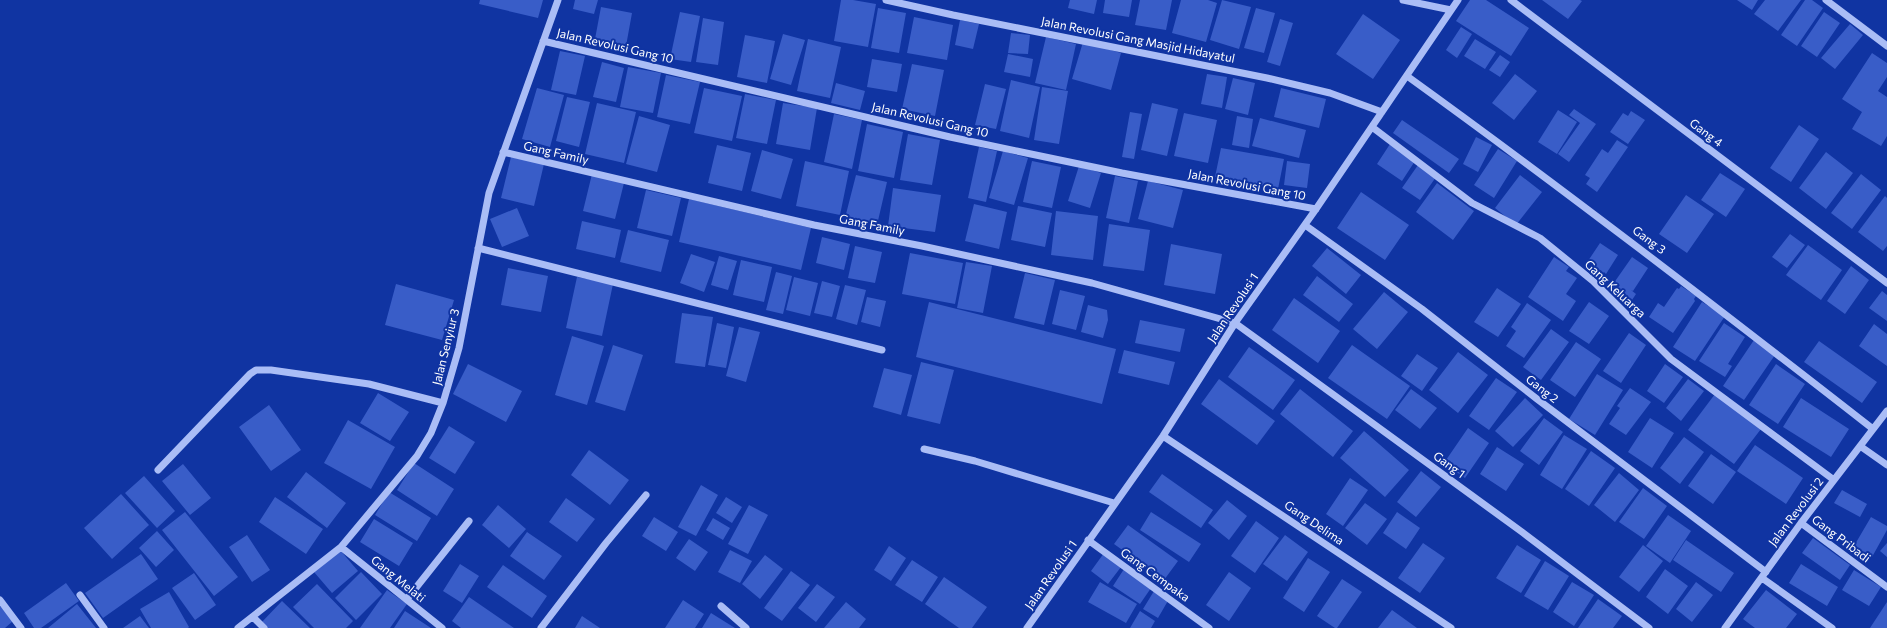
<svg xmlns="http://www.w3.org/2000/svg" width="1887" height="628" font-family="Commissioner,sans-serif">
	<rect width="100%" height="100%" fill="#1034a2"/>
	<path fill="#395dc8" d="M480,0H543L538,18L479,4Z
		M575,0H598L594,14L573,9Z
		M841,0H853L876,4L868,47L834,41Z
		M1070,0H1097L1094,14L1068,8Z
		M1105,0H1132L1129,17L1103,13Z
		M1140,0H1172L1166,30L1135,25Z
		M1181,0H1208L1217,3L1206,42L1172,33Z
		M1222,0L1251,7L1239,49L1210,40Z
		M1470,0H1486L1529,28L1511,56L1456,21Z
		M1542,0H1580L1582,1L1568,19Z
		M1737,0H1758L1752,10Z
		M1765,0H1801L1778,31L1754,14Z
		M1805,0H1812L1823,8L1797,46L1781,35Z
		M601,7L632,13L626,46L595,39Z
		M878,8L906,13L899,53L871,48Z
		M1256,8L1275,13L1264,53L1244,48Z
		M680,12L700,16L691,62L670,59Z
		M1824,12L1840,23L1817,57L1801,46Z
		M1363,14L1400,40L1373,79L1336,54Z
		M914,17L953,25L947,60L907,53Z
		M703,18L724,22L718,65L696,62Z
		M1280,19L1293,23L1280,66L1267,62Z
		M960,20L979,24L973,49L955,45Z
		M1850,24L1863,35L1835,69L1821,58Z
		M1461,27L1472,34L1457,58L1446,50Z
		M1011,33L1030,35L1028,54L1008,53Z
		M783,34L805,40L791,85L770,79Z
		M745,35L775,41L767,83L737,77Z
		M1046,37L1076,44L1066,90L1035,83Z
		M808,39L841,47L830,98L797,91Z
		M1475,39L1496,52L1485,69L1464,56Z
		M1083,42L1121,53L1111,90L1072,79Z
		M560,51L585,56L576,95L551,90Z
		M1872,53L1887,63V77L1878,91L1887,97V136L1881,146L1852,129L1862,112L1842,99Z
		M1008,54L1033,59L1030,77L1004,72Z
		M1500,55L1510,62L1500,77L1489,70Z
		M872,59L902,64L897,92L867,87Z
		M602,62L624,68L616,102L593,97Z
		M912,64L944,70L935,116L902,109Z
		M628,67L661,73L653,113L620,107Z
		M1207,74L1227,77L1222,108L1201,104Z
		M1515,74L1537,91L1514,120L1492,103Z
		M666,75L700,82L690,124L657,117Z
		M1233,78L1255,83L1248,115L1225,109Z
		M1011,80L1040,87L1029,138L1000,131Z
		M836,83L865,91L860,110L831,103Z
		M985,84L1006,89L996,129L975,125Z
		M1042,87L1068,91L1059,144L1034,140Z
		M537,88L564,95L550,147L522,139Z
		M704,88L742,96L732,141L694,133Z
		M1281,88L1326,99L1319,128L1274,117Z
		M745,94L776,100L767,144L736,138Z
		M567,97L590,102L579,147L556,141Z
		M597,103L636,112L624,163L585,154Z
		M783,103L817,108L810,150L776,144Z
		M1152,103L1178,109L1167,156L1141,150Z
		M1574,109L1596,124L1569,162L1558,154L1580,123L1569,115Z
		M1558,110L1577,122L1557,154L1538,142Z
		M1631,111L1645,120L1628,144L1610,132L1623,113L1628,116Z
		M1130,112L1142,114L1134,159L1122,157Z
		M1184,113L1217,120L1208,163L1174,156Z
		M834,114L862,120L852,169L824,162Z
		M639,116L670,125L657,172L626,164Z
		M1237,116L1253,119L1249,148L1232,145Z
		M1260,118L1306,130L1299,158L1252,146Z
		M1402,120L1459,159L1449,173L1393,133Z
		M867,124L903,132L894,178L858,171Z
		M1799,125L1819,139L1791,182L1770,168Z
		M908,134L940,140L932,185L900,180Z
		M1476,137L1492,145L1478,172L1463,164Z
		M1617,140L1628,147L1597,192L1586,184L1590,178L1585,175L1602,149L1608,153Z
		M1390,144L1415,161L1402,181L1377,164Z
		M717,145L751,153L742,191L708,183Z
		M979,147L997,151L986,202L968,198Z
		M1221,148L1284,159L1278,189L1215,177Z
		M1498,149L1517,161L1494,198L1474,185Z
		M762,150L793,159L781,199L751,191Z
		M1003,151L1028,158L1014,205L989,198Z
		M1826,152L1853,173L1826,209L1799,188Z
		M511,157L544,164L534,206L501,198Z
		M805,161L849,171L840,215L796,206Z
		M1032,161L1061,167L1052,208L1023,202Z
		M1287,161L1310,164L1307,188L1284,185Z
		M1418,165L1436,177L1420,200L1402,188Z
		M1079,166L1101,173L1090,208L1068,201Z
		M1720,173L1745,189L1726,217L1701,200Z
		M592,174L624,183L615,219L583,211Z
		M1861,174L1881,190L1852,229L1831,213Z
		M856,175L887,182L877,225L845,218Z
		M1520,175L1542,192L1516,225L1495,208Z
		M1115,176L1138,181L1129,223L1106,218Z
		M1148,181L1183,190L1173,228L1138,219Z
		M1437,183L1474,211L1453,240L1416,212Z
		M893,188L941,195L935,232L888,226Z
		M646,190L681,198L672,236L637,228Z
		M1361,192L1409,225L1385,260L1337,228Z
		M1686,195L1714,214L1687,253L1659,234Z
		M1885,196L1887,198V246L1883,251L1858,232Z
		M689,199L811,228L801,270L679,242Z
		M974,204L1007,212L999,249L965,241Z
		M1018,206L1052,213L1045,247L1011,240Z
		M517,208L529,236L502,247L490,219Z
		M1056,211L1098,216L1093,260L1051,255Z
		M582,221L621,230L615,258L576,249Z
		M1109,224L1150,230L1144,271L1103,266Z
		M628,230L669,240L661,272L620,262Z
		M1790,234L1805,245L1787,268L1772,257Z
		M822,237L850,244L844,270L816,263Z
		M1600,243L1618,255L1606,274L1604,272L1600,277L1591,272L1594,266L1588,261Z
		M1171,244L1222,254L1215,294L1164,285Z
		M1808,245L1842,270L1821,300L1786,275Z
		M855,246L882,252L875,283L848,278Z
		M1327,248L1361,275L1346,294L1312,266Z
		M910,253L963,263L955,304L902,294Z
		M691,254L715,262L704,292L680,283Z
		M719,256L737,261L728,290L711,285Z
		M1554,257L1569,267L1566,271L1577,278L1566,294L1576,301L1563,321L1528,297Z
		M1632,257L1648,268L1633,291L1631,290L1636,294L1632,300L1611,287Z
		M741,260L772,267L764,302L733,295Z
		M966,262L992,266L983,313L957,308Z
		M1851,266L1869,280L1845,314L1827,301Z
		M508,268L548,276L541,312L501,305Z
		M776,272L792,276L783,314L766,310Z
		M1025,273L1055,280L1044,325L1014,318Z
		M1317,276L1353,304L1339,322L1303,295Z
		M577,277L613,284L602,336L566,328Z
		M794,277L818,283L810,316L786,310Z
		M822,281L840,286L832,317L814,313Z
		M396,284L454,300L442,340L385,325Z
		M845,285L866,290L857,325L836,319Z
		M1681,286L1696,296L1694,299L1695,301L1673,333L1649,317L1658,303L1664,307L1677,288L1679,289Z
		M1497,288L1521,304L1498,337L1474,322Z
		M1060,290L1085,296L1076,330L1052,324Z
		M1882,291L1887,295V321L1869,308Z
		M1384,292L1408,312L1377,349L1353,329Z
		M867,297L886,301L880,327L861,322Z
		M1294,298L1340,331L1318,363L1272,330Z
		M929,302L1116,349L1102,404L916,357Z
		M1589,302L1609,316L1589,344L1569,331Z
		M1702,302L1725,316L1695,361L1673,347Z
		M1527,303L1551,320L1524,358L1506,346L1516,331L1511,327Z
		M1088,305L1107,310L1108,320L1103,338L1081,332Z
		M682,313L713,317L705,367L675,363Z
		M1140,320L1185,329L1180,352L1135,343Z
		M717,323L734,327L726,368L708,365Z
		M1724,323L1745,337L1728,364L1732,366L1725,377L1699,361Z
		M1874,324L1887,334V366L1859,346Z
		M739,327L760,332L746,382L726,376Z
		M1551,329L1569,342L1541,380L1523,367Z
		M1629,333L1646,345L1621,383L1603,371Z
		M572,336L604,346L587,405L555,395Z
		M1754,340L1775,355L1744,400L1723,386Z
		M1819,341L1877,382L1862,403L1804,362Z
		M1576,342L1601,359L1575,397L1550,380Z
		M613,345L643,355L625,411L595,402Z
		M1352,345L1410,386L1387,419L1328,378Z
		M1249,347L1295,380L1273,410L1228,377Z
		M1124,350L1175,362L1169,385L1118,373Z
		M1458,352L1488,375L1458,413L1429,390Z
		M1417,354L1438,368L1422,391L1401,376Z
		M921,362L954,370L940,424L907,416Z
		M468,364L522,391L506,422L453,394Z
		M1665,364L1683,377L1664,403L1647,391Z
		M1776,364L1805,384L1778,424L1749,405Z
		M884,368L912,375L901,415L873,407Z
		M1597,374L1623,390L1595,435L1569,419Z
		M1496,378L1517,392L1489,430L1469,416Z
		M1219,379L1275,421L1257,445L1201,404Z
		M1688,379L1704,391L1681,421L1666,408Z
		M1630,388L1651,402L1626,435L1609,424L1620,408L1617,406Z
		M1300,389L1353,431L1333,457L1280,414Z
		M1411,389L1437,408L1420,429L1395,410Z
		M378,393L409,412L390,441L360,423Z
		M1715,394L1761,429L1734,464L1688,430Z
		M1525,398L1543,415L1513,447L1495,431Z
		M1801,398L1849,429L1831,457L1783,427Z
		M269,405L301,450L271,471L239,427Z
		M1544,418L1563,432L1539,465L1520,451Z
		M1650,418L1674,433L1652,468L1628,452Z
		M348,420L395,447L371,489L324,463Z
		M449,426L475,442L455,474L429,458Z
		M1468,428L1489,443L1465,478L1444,463Z
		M1364,431L1409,470L1385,497L1340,458Z
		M1564,435L1587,449L1562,489L1540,475Z
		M1684,437L1704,452L1680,484L1660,468Z
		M1755,445L1803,478L1786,504L1737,471Z
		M1497,447L1524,464L1506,491L1480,474Z
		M589,450L629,480L610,505L571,475Z
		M1591,451L1615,468L1589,506L1565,489Z
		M1711,454L1736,472L1713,504L1688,486Z
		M414,463L454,489L437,516L397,490Z
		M183,464L211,498L190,515L162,481Z
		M1421,471L1441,487L1416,517L1397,502Z
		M306,472L346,503L327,528L287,497Z
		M1619,473L1639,490L1615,522L1594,505Z
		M1162,474L1213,510L1201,528L1149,492Z
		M144,476L175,511L157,528L125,493Z
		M1350,478L1368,490L1343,526L1326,514Z
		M701,485L718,495L696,536L678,527Z
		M1643,488L1667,506L1644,539L1619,522Z
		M1842,490L1867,504L1860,517L1834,503Z
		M389,492L431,518L417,541L375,515Z
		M121,494L149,525L112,559L84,528Z
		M275,497L323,529L306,554L259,522Z
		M726,497L742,507L732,523L716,513Z
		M566,498L595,519L577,542L549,522Z
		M1227,500L1247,516L1229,540L1208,523Z
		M1365,503L1387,519L1367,545L1345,528Z
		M498,505L526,529L509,548L482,525Z
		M749,505L768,515L748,554L728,544Z
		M185,512L238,577L214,596L162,530Z
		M1151,512L1201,544L1189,562L1140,530Z
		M1397,512L1420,528L1406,549L1383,533Z
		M1668,515L1691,531L1670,563L1646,546Z
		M654,517L678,532L666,551L642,536Z
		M1871,517L1887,526V530L1872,557L1854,546Z
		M713,518L730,528L723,540L706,530Z
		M374,519L413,543L399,566L360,542Z
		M1256,521L1279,538L1255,573L1231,556Z
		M1128,525L1178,561L1164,580L1114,544Z
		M157,531L174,550L156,567L139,548Z
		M527,532L562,556L544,580L510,556Z
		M247,535L270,570L252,582L229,547Z
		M1285,535L1308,552L1287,581L1263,564Z
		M1813,538L1850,565L1840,580L1802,553Z
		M689,539L708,552L695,571L676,558Z
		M1686,540L1734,573L1721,592L1673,560Z
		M1423,543L1445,558L1420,593L1398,578Z
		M1887,543V557L1880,551Z
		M1517,545L1541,560L1521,593L1496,578Z
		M1643,545L1663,561L1639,592L1619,577Z
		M889,546L906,558L891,581L874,570Z
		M340,550L358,571L332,593L314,572Z
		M730,550L752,561L740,583L718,572Z
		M1104,553L1121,567L1108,584L1091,571Z
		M141,554L158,579L103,618L85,593Z
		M765,555L783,569L760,599L742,584Z
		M1308,558L1330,572L1304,612L1283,598Z
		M912,560L938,577L922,602L895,585Z
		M1545,561L1569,576L1548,610L1524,596Z
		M460,564L479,576L462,603L443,591Z
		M1801,564L1838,587L1827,606L1789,583Z
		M503,565L547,596L532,618L487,587Z
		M1124,569L1151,588L1140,604L1113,586Z
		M1665,569L1688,586L1668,614L1646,597Z
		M1854,570L1881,587L1869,606L1842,590Z
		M791,571L810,585L782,621L764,608Z
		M361,572L382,594L356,620L335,598Z
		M1229,572L1251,588L1229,621L1206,605Z
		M194,573L216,605L195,620L172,588Z
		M944,577L987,607L972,628H959L925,604Z
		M1342,579L1362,592L1337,628H1335L1317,616Z
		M1100,582L1137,604L1126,623L1088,602Z
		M1572,582L1594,595L1574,626L1553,612Z
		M1696,582L1713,595L1692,622L1676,609Z
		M66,583L79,601L41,628H34L24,613Z
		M317,584L353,621L346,628H314L293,607Z
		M817,584L835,597L816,622L798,608Z
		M387,590L407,604L390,628H360Z
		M1766,590L1797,614L1786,628H1755L1743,619Z
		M1154,591L1169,599L1158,618L1143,609Z
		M169,592L189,627L188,628H151L140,609Z
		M469,597L514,628H461L452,621Z
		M1598,599L1622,616L1613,628H1578Z
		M683,600L704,614L695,628H665Z
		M282,601L310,628H264L260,624Z
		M846,602L866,619L859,628H824Z
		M1887,602V628H1870Z
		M77,604L96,628H48Z
		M0,606L13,621L5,628H0Z
		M1392,610L1417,628H1378Z
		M405,611L431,628H394Z
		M1140,611L1155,621L1151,628H1130Z
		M711,613L735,628H702Z
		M140,616L149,628H123Z
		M582,616L600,628H575Z"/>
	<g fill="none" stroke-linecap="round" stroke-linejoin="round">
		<path stroke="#aabdf6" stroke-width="7" d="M886,0L953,15L1267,78L1330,93L1382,112
			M1403,0L1451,10
			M1511,0L1887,283
			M1826,0L1887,46
			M543,41L950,137L1122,173L1316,209
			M1407,76C1565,190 1719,309 1873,429
			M1372,127L1472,203L1540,238L1593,281L1671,359L1834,480
			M503,152L814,225L922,246L1092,283L1235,323L1522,532L1649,628
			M1305,225L1422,309L1537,399L1766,572
			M478,248L882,350
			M1163,436L1451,628
			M1860,446L1887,465
			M924,449L975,461L1114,503
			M158,470L250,374L256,370H271L369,384L443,403
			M1801,523L1887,587
			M1088,540L1209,628
			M341,547L442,628
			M1762,578L1832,628
			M80,595L104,628
			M407,599L469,521
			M0,600L21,628
			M721,606L746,628
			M253,617L264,628
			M238,628L341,547L417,456L431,433L443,403L459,348L489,193L558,0
			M541,628L606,543L646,495
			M1027,628L1163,436L1235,323L1316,209L1458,0
			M1725,628L1801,523L1887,411"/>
	</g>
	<g text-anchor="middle" stroke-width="4" stroke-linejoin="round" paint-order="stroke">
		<g font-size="12" fill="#fff" stroke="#1034a2">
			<text transform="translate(1138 40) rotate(11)" y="4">Jalan Revolusi Gang Masjid Hidayatul</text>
			<text transform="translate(615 46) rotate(13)" y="4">Jalan Revolusi Gang 10</text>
			<text transform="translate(930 120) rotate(13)" y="4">Jalan Revolusi Gang 10</text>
			<text transform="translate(1706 133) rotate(37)" y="4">Gang 4</text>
			<text transform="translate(556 153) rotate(13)" y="4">Gang Family</text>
			<text transform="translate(1247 185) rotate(11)" y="4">Jalan Revolusi Gang 10</text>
			<text transform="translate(872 225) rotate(11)" y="4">Gang Family</text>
			<text transform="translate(1649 240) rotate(37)" y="4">Gang 3</text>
			<text transform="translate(1615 289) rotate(43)" y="4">Gang Keluarga</text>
			<text transform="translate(1233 308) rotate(-56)" y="4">Jalan Revolusi 1</text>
			<text transform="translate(446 347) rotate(-76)" y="4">Jalan Senyiur 3</text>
			<text transform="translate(1542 389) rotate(38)" y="4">Gang 2</text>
			<text transform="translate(1449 465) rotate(36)" y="4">Gang 1</text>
			<text transform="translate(1796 512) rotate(-53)" y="4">Jalan Revolusi 2</text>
			<text transform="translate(1314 523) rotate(34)" y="4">Gang Delima</text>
			<text transform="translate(1841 539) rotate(37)" y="4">Gang Pribadi</text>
			<text transform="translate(1051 575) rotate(-55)" y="4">Jalan Revolusi 1</text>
			<text transform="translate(1155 575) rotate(36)" y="4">Gang Cempaka</text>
			<text transform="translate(398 579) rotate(39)" y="4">Gang Melati</text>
		</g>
	</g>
</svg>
